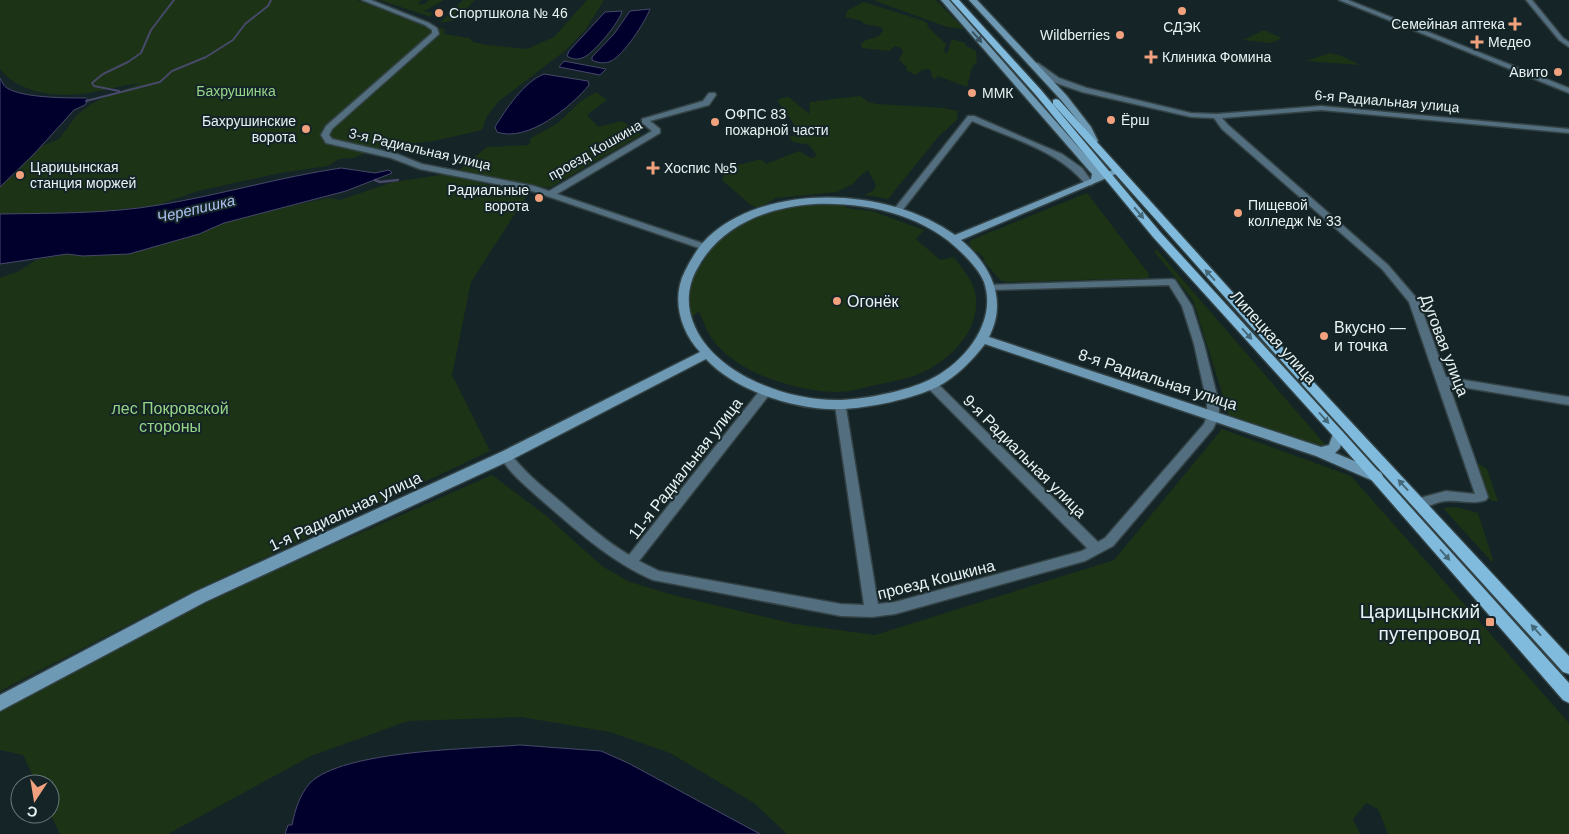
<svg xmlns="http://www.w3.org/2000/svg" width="1569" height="834" font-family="Arial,sans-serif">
	<rect width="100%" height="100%" fill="#152527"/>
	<path fill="#1c3316" d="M0,0H357L422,25L445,29L444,34L469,38L473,42L487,45L527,49L554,37L587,0H604L586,29L566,50L499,101L487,116L482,130L434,141L382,147L353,158L339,159L328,166L280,173L198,191L158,205L96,212L0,214V187L40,147L59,139L77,115L90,105L103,98L141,83C121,85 101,92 81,94C55,97 17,92 0,69Z
		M379,0H421L418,4H425L429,0H444L423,12H432L431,17Z
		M463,0H475L456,20L440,23Z
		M873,0H936L964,29L947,27Z
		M864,2L924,21L928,24L927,26L946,44L944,51L947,54L952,39L965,43L966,46L976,51L977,62L972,67L967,87L938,76L935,79L931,76L932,73L929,69L922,70L915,75L906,70L907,67L899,60L903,51L901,48L895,46L889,51L862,48L861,45L864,41L879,36L883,30L881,27L864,24L862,21L845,17L848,10Z
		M1264,30L1282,38L1271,43L1243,40Z
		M1330,53L1342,56L1360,65L1306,61Z
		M596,92L607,100L587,115L598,127L622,121L641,135L549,188L458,171L487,147L529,145L531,138L558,123L581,101Z
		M860,96L868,102L877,104L943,108L958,111L957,120L939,136L888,199L865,195L874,190L876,185L868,170L860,176L853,184L837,192L776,198L759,208L751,205L722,180L727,168L761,159L766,164L799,151L811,158L817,156L809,145L793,142L789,137L800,133L777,100L782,98L789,97L809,114L810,102Z
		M447,174L527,195L471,282L452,375L490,451L192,592L0,691V278L19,271L36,260L67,254L93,255L199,234L224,223L290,206L329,198L340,200L393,182Z
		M1087,193L1149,274L1148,278L1009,282L1001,281L983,260L985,259L978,252H975L969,244L971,240Z
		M832,204L846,206V208L872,211L924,230L916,239L940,260L954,257C961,267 972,279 975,292C983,330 948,363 916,375C903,380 889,382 875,385C863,388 850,392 838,392C799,392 743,375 717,345C708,335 704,323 699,311L691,318L689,286L698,267L704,262L707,252L715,242L739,224L770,212L793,206Z
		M1157,250L1330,450L1229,415L1193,300L1154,251Z
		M1222,429L1351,476L1569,723V834H1388L1378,809L1366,803L1353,819L1360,834H787L754,803L670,753L610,732L521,717L408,721L311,756L168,834H60L50,813V784H37L23,755L0,750V712C156,618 326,549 492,475L544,514L602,566L630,582L677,596L795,624L875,635L1114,560Z
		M1479,464L1487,469L1498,501H1492L1488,498L1477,465Z
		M1456,507L1478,513L1493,560L1492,562L1443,508Z"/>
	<path fill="#01002d" stroke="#464968" d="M650,9C645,22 624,55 611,61C606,64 597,63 592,60V57L614,34L630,11Z
		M622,11C621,20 593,55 582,58C577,60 572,59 567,56L569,51L605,12Z
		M564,61L606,69L600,75L559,67Z
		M544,74L588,81L589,85C571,107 527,143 497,132L495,127C506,109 524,82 544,74Z
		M0,78C2,81 3,86 7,88C23,98 66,98 86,98L88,100L85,105L74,110L34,154L0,187Z
		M341,168L375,173L389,170L392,173L346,191L224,223L199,234L129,254L83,256L67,254L0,264V214C53,213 107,214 159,205C220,195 280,177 341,168Z
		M520,745L601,751L628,763L760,834H285L288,825H292C295,810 300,794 310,783C343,750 473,749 520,745Z"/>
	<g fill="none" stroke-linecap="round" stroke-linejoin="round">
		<path stroke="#464968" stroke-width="2" d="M119,91L94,86L92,83L103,74L128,62L141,53L151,30L174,0
			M86,101L160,82L172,71L206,57L233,40L245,24L268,6L271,0"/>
		<path stroke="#464968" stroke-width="2.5" d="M375,180L380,182L398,180"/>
		<defs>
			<path id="street" d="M362,0H371L429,23L437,28L439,34L332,129L329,135L332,139L397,154L422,164L534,186L549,191L652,131L642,123V119L703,101L709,93H715L716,95L709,105L650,121L660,129V133L557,194L708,245V249H702L532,191L420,169L391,158L326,143L321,135L326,126L432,33V30L425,25Z
				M1339,0H1348L1569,88V93Z
				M1526,0H1532L1563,38L1569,42V47L1559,40Z
				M1032,63H1038L1059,78L1087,88L1191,113L1216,114L1321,106L1569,129V133L1321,110L1222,118L1228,125L1388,265L1419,301L1446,377L1569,397V405L1449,385L1488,497L1486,500C1472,505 1461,500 1447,501C1436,501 1426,510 1416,507L1414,503L1416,499L1446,491L1475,494L1409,302L1382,269L1222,129L1214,118L1191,117L1082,92L1053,82L1032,67Z
				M968,116H974L1062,154L1082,168L1093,183L1092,185H1086C1060,151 1010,138 972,121L901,212H895V208Z
				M1172,279L1175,280L1192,306L1204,344L1219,403V416L1213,429L1113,546L1085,561L895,614L872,617L841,616L653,580C609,561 575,529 539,498C525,485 509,473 500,456L502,453H510C524,472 543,487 561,502C583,521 604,540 629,555L761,389H769L770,392L769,395L639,561L659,571L841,604L864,605L835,405L837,402H845L878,604L895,602L1082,551L1087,548L927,387L926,384L927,381H935L1098,542L1105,538L1204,424L1207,416V403L1194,344L1182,306L1169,285L991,290L988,289L986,287L988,285Z"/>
			<path id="secondary" d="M941,0H949L1102,174L1118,168L1123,171L961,240C991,265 1008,300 989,337L1321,447L1329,445L1334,431H1342L1344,434L1340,448L1335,453L1381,472L1383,476L1381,480L1376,481L1371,480L1316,456L985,344C973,360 955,378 937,387C912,399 870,408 841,409C798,411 735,391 706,359L511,460L205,602L0,711V695L195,592L501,452L700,352C680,331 671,298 685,271C692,257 701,242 714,232C776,182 892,189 955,235L1091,179L1092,174ZM815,204C868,202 925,215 963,254C971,262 980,272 984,282C998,323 963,364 929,380C906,391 866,399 841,400C789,402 712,374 693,322C686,304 688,285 697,269C720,225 768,207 815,204Z
				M969,0H977L1067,96L1091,127L1098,141L1096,143H1090L1083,127L1061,100Z"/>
			<path id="primary" d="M951,0H959L1041,90L1161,233L1342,431L1569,683V703L1563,700L1334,437L1153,237L1035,94Z
				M1056,99L1059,100L1311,379L1569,656V674L1563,672L1303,385L1053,104V100Z"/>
		</defs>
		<use href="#street" stroke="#334244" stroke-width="3"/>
		<use href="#secondary" stroke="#334244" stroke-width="3"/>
		<use href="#primary" stroke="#334244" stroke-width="3"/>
		<use href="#street" fill="#536e7f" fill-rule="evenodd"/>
		<use href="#secondary" fill="#6d99b4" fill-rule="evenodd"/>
		<use href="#primary" fill="#80bbde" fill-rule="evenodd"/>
	</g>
	<defs><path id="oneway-solid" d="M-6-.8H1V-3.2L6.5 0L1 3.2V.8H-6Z" transform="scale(1.25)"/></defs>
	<use fill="#38535f" href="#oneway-solid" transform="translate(977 37) rotate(49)"/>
	<g fill="#456879">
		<use href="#oneway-solid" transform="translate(1139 213) rotate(50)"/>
		<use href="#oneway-solid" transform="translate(1210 275) rotate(-132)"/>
		<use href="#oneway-solid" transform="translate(1247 334) rotate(48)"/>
		<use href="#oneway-solid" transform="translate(1324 418) rotate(48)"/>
		<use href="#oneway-solid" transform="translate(1403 485) rotate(-133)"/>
		<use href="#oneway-solid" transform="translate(1445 555) rotate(48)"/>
		<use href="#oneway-solid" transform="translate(1536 630) rotate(-132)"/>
	</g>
	<g fill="#f1a17d" stroke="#152527" stroke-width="2">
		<circle cx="1182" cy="11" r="5"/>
		<circle cx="439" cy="13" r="5"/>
		<path d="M1512.5 16.5h5v5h5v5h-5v5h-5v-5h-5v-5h5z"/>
		<circle cx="1120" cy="35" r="5"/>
		<path d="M1474.5 34.5h5v5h5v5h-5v5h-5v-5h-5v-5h5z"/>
		<path d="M1148.5 49.5h5v5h5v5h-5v5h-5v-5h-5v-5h5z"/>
		<circle cx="1558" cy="72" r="5"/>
		<circle cx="972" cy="93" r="5"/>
		<circle cx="1111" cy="120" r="5"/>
		<circle cx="715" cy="122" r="5"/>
		<circle cx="306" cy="129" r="5"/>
		<path d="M650.5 160.5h5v5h5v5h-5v5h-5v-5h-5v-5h5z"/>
		<circle cx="20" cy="175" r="5"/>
		<circle cx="539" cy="198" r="5"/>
		<circle cx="1238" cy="213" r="5"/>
		<circle cx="837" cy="301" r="5"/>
		<circle cx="1324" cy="336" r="5"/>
		<rect x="1485" y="617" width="10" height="10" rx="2.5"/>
	</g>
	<g text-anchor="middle" stroke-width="4" stroke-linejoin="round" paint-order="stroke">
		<g font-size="14" fill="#e8f2f3" stroke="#152527" text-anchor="start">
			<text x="449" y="18">Спортшкола № 46</text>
			<text x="1505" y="29" text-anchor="end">Семейная аптека</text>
			<text x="1182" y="32" text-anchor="middle">СДЭК</text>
			<text x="1110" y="40" text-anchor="end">Wildberries</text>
			<text x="1488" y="47">Медео</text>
			<text x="1162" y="62">Клиника Фомина</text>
			<text x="1548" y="77" text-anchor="end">Авито</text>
			<text x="982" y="98">ММК</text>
			<text x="725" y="119">ОФПС 83<tspan x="725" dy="16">пожарной части</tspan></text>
			<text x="1121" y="125">Ёрш</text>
			<text x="296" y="126" text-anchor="end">Бахрушинские<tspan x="296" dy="16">ворота</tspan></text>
			<text x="30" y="172">Царицынская<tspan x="30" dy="16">станция моржей</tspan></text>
			<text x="664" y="173">Хоспис №5</text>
			<text x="529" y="195" text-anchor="end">Радиальные<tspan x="529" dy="16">ворота</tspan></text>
			<text x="1248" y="210">Пищевой<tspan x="1248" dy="16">колледж № 33</tspan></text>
		</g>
		<g font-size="14" fill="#96d588" stroke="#152527">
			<text x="236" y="96">Бахрушинка</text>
		</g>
		<g font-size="14" fill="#e8f2f3" stroke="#152527">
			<text transform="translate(1387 101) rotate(5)" y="5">6-я Радиальная улица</text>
			<text transform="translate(420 149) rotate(13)" y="5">3-я Радиальная улица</text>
			<text transform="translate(595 150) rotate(-30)" y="5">проезд Кошкина</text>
		</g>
		<g font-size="15" font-style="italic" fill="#aec2f4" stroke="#152527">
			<text transform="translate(196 209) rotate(-13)" y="5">Черепишка</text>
		</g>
		<g font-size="16" fill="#e8f2f3" stroke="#152527" text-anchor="start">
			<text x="847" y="307">Огонёк</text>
			<text x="1334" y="333">Вкусно —<tspan x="1334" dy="18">и точка</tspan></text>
		</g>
		<g font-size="16" fill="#e8f2f3" stroke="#152527">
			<text transform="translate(1274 337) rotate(48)" y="6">Липецкая улица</text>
			<text transform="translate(1445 345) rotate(69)" y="6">Дуговая улица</text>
			<text transform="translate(1158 379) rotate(18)" y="6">8-я Радиальная улица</text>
			<text transform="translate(1025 456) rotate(45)" y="6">9-я Радиальная улица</text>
			<text transform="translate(685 468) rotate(-52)" y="6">11-я Радиальная улица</text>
			<text transform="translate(345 511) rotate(-25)" y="6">1-я Радиальная улица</text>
			<text transform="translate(936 579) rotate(-14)" y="6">проезд Кошкина</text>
		</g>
		<g font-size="16" fill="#96d588" stroke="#152527">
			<text x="170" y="414">лес Покровской<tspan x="170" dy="18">стороны</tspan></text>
		</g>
		<g font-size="19" fill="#e8f2f3" stroke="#152527" text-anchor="end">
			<text x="1480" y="618">Царицынский<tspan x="1480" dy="22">путепровод</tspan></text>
		</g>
	</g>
	<g transform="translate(35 799) rotate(192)"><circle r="24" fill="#152527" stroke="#697779"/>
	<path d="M0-4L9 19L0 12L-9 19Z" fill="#f1a17d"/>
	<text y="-8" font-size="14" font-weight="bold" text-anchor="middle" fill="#e8f2f3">С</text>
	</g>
</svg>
